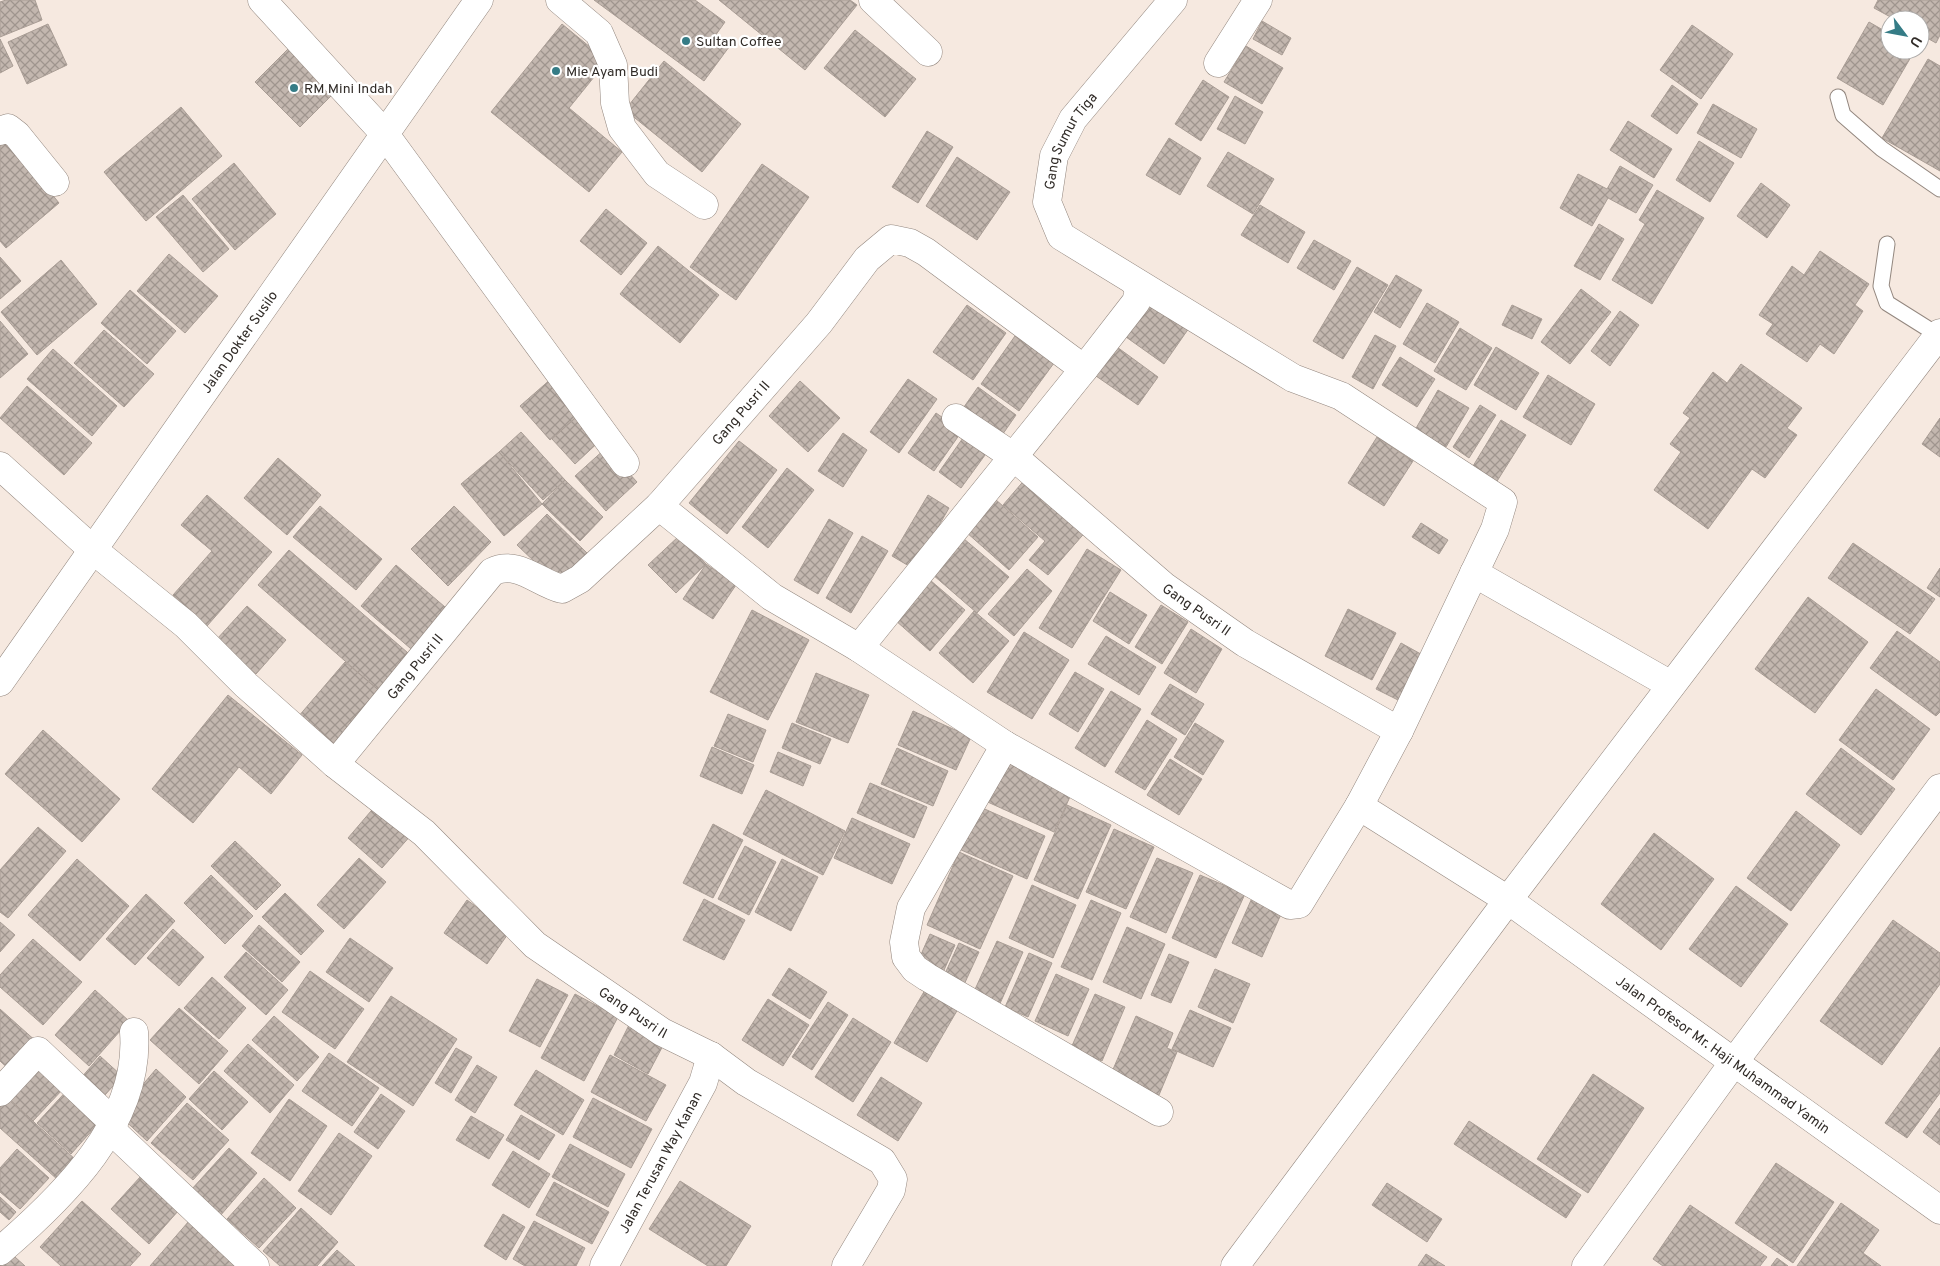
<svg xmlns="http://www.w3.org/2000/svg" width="1940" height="1266" font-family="Overpass,sans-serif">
	<defs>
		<pattern id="building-cross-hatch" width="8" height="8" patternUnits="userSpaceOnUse" patternTransform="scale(1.25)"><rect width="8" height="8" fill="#c3b7af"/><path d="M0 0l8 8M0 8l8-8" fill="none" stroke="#9f958e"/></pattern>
	</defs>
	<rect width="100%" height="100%" fill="#f6e9e0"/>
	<path fill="url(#building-cross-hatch)" stroke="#a99d95" d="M6,0H35L42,20L0,37V2Z
		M594,0H695L725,22L715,36L729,47L704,81Z
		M719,0H850L857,5L805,70Z
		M1878,0H1940V35L1936,43L1920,34V20H1896L1874,8Z
		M1262,21L1291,38L1282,55L1253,39Z
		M1869,22L1890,34V50H1915L1883,105L1837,78Z
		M48,24L67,65L27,84L8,42Z
		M562,24L607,61L569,108L622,152L589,192L491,112Z
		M1692,25L1733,54L1701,99L1660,70Z
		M855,30L916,79L885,117L824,68Z
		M0,39L13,66L0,73Z
		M1246,46L1283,68L1262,104L1224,82Z
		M288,49L333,94L300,127L255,82Z
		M1928,59L1940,66V171L1882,138Z
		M664,61L741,124L702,172L625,110Z
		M1203,80L1229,97L1201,141L1175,124Z
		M1672,85L1698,104L1677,134L1651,116Z
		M1235,96L1263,112L1245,144L1217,129Z
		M1713,104L1757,129L1741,158L1697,133Z
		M181,107L222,156L146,221L104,172Z
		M1628,121L1672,149L1654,178L1610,150Z
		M927,131L953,147L918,203L892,187Z
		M5,136L59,203L6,248L0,241V140Z
		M1169,138L1201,158L1180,195L1146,175Z
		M1699,141L1734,163L1710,202L1676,180Z
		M1228,152L1274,179L1253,214L1207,186Z
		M957,157L1010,192L977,240L926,206Z
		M234,163L276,214L235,250L192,199Z
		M762,164L809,197L736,300L690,267Z
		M1620,166L1653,185L1636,213L1608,198L1592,226L1560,208L1578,174L1607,189Z
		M1761,183L1790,205L1767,238L1737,216Z
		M1657,190L1704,218L1652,304L1612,280L1645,224L1639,220Z
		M183,195L229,249L203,272L156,217Z
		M1260,205L1305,232L1288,263L1241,235Z
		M606,209L647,243L621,275L580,241Z
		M1599,224L1624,239L1600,280L1574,266Z
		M1314,240L1351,261L1334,290L1297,268Z
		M658,246L719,295L680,343L620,294Z
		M1820,251L1869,284L1855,305L1863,311L1834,354L1820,344L1807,362L1766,334L1773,324L1759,315L1792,266L1804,275Z
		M169,254L218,296L185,333L137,291Z
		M0,257L21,281L0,299Z
		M61,260L97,304L37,355L1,312Z
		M1357,267L1388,285L1343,359L1313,341Z
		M1396,275L1422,290L1400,328L1374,312Z
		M1581,289L1611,312L1570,364L1541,342Z
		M130,290L176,331L147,364L101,323Z
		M1152,302L1189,328L1164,364L1126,337Z
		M1427,303L1459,322L1435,363L1403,344Z
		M967,305L1006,333L973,380L933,352Z
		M1512,305L1542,319L1532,339L1502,325Z
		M1620,311L1639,325L1610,366L1591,351Z
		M0,321L28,354L0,378Z
		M1460,328L1492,348L1466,390L1434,371Z
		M104,330L154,374L124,407L74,363Z
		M1375,335L1396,346L1373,389L1352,377Z
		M1015,336L1054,363L1019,411L981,384Z
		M1117,347L1158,377L1138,405L1096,376Z
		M1496,347L1539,373L1516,410L1474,385Z
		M53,349L117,406L92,436L27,379Z
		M1400,357L1435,379L1417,407L1382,385Z
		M1741,364L1802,408L1787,428L1797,435L1765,478L1752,469L1708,529L1654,490L1681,452L1670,444L1690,418L1683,413L1713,372L1727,383Z
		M1548,375L1595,404L1571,445L1523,417Z
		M552,378L582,412L550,440L520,406Z
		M908,379L937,399L899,453L870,432Z
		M800,381L840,418L808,452L769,416Z
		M27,386L92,443L64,475L0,418Z
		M978,387L1016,415L998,441L959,414Z
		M1438,390L1469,408L1446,447L1415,430Z
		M1480,405L1496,415L1469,458L1453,447Z
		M582,412L604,437L575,464L552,439Z
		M936,413L962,431L934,471L908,453Z
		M1940,418V457L1922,444Z
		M1501,420L1526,435L1494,486L1470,471Z
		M521,432L565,480L543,500L499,452Z
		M843,433L867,450L843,487L818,471Z
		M965,435L988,451L961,488L939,472Z
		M1377,437L1413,461L1384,506L1348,483Z
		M739,441L777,470L727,534L689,503Z
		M606,448L637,482L606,511L575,476Z
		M499,452L542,504L504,536L461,484Z
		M278,458L321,495L287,535L244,498Z
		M787,468L814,490L768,548L742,527Z
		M1027,477L1088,529L1048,575L1029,560L1045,541L1003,505Z
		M565,480L603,517L580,541L542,504Z
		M207,495L272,552L207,626L173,595L212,551L181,525Z
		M928,495L949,508L914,569L892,556Z
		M995,499L1038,537L1009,570L966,532Z
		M320,506L382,559L356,590L293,537Z
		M454,506L491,542L448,586L411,549Z
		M547,514L587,553L558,584L517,545Z
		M829,519L853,533L818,594L794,580Z
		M1421,523L1448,540L1439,554L1412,537Z
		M957,533L1009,577L977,613L925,568Z
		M679,536L706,564L676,593L648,565Z
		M862,536L888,551L851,613L826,598Z
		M1853,543L1935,599L1910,634L1828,578Z
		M1087,549L1121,570L1072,648L1039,628Z
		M289,550L415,659L384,695L258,585Z
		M706,564L736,585L713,619L683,599Z
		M396,565L452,613L417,654L361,606Z
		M1940,568V597L1927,588Z
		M1027,569L1052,591L1014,636L988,614Z
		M930,580L965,610L930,651L895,620Z
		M1110,592L1147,615L1129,644L1093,621Z
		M1808,597L1868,642L1815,713L1755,669Z
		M1161,605L1188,622L1162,664L1135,647Z
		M247,606L286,640L256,674L217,639Z
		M1348,609L1396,633L1372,680L1325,656Z
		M752,610L809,640L768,720L710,692Z
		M974,611L1009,641L973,683L939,653Z
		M1191,629L1222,649L1196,693L1164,673Z
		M1897,631L1940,662V712L1936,716L1870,668Z
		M1024,632L1069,660L1032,719L987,692Z
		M1106,636L1156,667L1139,695L1088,664Z
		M1401,643L1428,658L1404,703L1376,689Z
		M345,662L387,697L333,760L292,724Z
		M1075,672L1104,689L1078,732L1049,714Z
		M816,673L869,695L848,743L796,722Z
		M1170,684L1204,704L1185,735L1151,714Z
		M1876,689L1930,729L1893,780L1839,740Z
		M1111,691L1141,709L1105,767L1075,748Z
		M228,695L302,755L271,794L239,767L193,823L152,789Z
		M913,711L971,737L956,770L898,745Z
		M728,714L766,730L753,762L714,746Z
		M1147,720L1177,739L1145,790L1115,772Z
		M792,723L831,739L820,764L782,748Z
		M1195,723L1224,741L1203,775L1174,757Z
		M43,730L120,799L82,842L5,774Z
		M712,747L754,765L742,794L700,776Z
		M897,748L948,771L933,806L881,784Z
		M1841,748L1895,789L1861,835L1806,794Z
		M778,752L811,766L803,786L770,772Z
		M1001,755L1074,788L1054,832L981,799Z
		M1170,759L1202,779L1179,815L1147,795Z
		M870,783L927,807L914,838L857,813Z
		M766,790L845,831L823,875L743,834Z
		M377,804L412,834L382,868L348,838Z
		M1067,805L1111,825L1078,899L1034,880Z
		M978,806L1045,836L1027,879L959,849Z
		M1796,811L1840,845L1791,911L1747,878Z
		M852,818L910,844L892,884L834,858Z
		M713,824L743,840L713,898L683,883Z
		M38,827L66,851L8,918L0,912V870Z
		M1114,829L1154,847L1126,909L1086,892Z
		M1654,833L1714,879L1661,950L1601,904Z
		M235,841L281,885L256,910L211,866Z
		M745,846L776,862L749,915L718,899Z
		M959,852L1013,876L980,949L927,925Z
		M359,858L386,882L344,929L317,905Z
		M1157,858L1193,873L1166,933L1130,917Z
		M77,859L129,906L80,961L28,915Z
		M782,859L818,877L791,931L755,912Z
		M211,875L253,916L225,944L184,903Z
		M1200,875L1245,894L1216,958L1172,938Z
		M1032,885L1076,905L1053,958L1009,938Z
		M1736,886L1788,924L1741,987L1689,949Z
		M285,893L324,931L301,955L262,917Z
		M146,894L175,921L135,965L106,939Z
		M1252,898L1282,912L1262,957L1232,943Z
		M704,899L745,920L724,960L683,940Z
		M467,900L510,931L487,964L444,933Z
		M1091,900L1121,913L1092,980L1061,967Z
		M1893,920L1940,953V984L1882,1065L1820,1021Z
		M0,922L15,935L0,952Z
		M259,925L300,962L282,982L242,946Z
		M1127,927L1165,944L1141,999L1103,982Z
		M173,929L204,957L179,986L147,958Z
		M930,934L955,945L941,977L916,966Z
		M350,938L393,968L369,1002L326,972Z
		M33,939L82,982L43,1025L0,987V975Z
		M997,941L1023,952L998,1008L972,996Z
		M959,943L979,952L962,989L942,980Z
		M246,952L288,990L266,1015L224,977Z
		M1029,953L1052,963L1028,1017L1005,1007Z
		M1169,954L1189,962L1171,1003L1151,995Z
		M789,968L827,992L810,1019L772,995Z
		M1215,969L1250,984L1233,1023L1198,1007Z
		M310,971L364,1009L335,1049L282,1012Z
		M1056,974L1089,989L1068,1036L1035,1021Z
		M212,977L246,1008L219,1039L184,1008Z
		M537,979L568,995L540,1047L509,1031Z
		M95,990L129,1021L89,1066L55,1035Z
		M925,990L958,1009L927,1062L894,1043Z
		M575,994L618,1017L584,1081L541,1058Z
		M1095,994L1125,1007L1102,1061L1071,1048Z
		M391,996L457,1039L413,1106L347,1062Z
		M768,999L809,1025L783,1066L742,1040Z
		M828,1002L848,1015L812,1070L792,1057Z
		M179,1008L228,1051L199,1084L150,1040Z
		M0,1009L38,1043L12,1072L0,1061Z
		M1190,1010L1231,1028L1213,1067L1172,1049Z
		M274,1016L319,1057L297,1081L252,1040Z
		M1136,1016L1173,1033L1167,1048L1177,1052L1159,1095L1111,1074Z
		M853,1018L891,1042L853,1102L815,1077Z
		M632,1019L667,1038L648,1074L614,1055Z
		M248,1044L294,1085L270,1113L224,1071Z
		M1940,1047V1093L1907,1138L1885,1123Z
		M456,1048L472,1057L451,1093L435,1083Z
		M329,1053L379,1088L352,1126L302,1091Z
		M610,1055L666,1085L646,1121L591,1092Z
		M100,1056L122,1076L96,1105L74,1086Z
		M31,1060L63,1089L33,1121L2,1092Z
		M477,1065L497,1077L475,1113L455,1100Z
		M156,1069L186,1097L147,1141L118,1114Z
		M536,1070L584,1100L563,1135L514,1105Z
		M214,1071L248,1102L222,1130L189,1099Z
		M1593,1074L1644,1108L1588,1193L1537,1159Z
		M881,1077L922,1103L898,1141L857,1115Z
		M71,1086L104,1117L71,1154L37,1123Z
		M381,1094L405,1111L378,1149L354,1132Z
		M4,1095L76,1160L58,1180L0,1128V1099Z
		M593,1098L652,1129L631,1168L573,1137Z
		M289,1099L327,1126L290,1181L251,1153Z
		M187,1103L229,1140L193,1180L151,1143Z
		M1940,1108V1145L1923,1132Z
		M521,1115L555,1135L539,1160L506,1140Z
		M471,1116L504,1135L489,1159L456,1140Z
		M1469,1121L1581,1195L1566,1218L1454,1144Z
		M339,1133L372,1156L331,1215L298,1191Z
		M570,1144L625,1174L608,1207L552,1177Z
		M229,1148L257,1173L220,1216L191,1190Z
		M17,1149L49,1178L20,1209L0,1192V1168Z
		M513,1151L550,1174L529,1208L492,1185Z
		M1776,1163L1834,1202L1793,1263L1735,1223Z
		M141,1176L179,1210L149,1244L111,1209Z
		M264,1178L296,1208L259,1248L227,1219Z
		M680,1181L751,1226L726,1266H708L649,1229Z
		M554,1182L609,1212L592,1244L536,1215Z
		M1387,1183L1442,1219L1427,1242L1372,1205Z
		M0,1197L16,1212L9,1220L0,1212Z
		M82,1201L141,1254L130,1266H61L40,1247Z
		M1841,1203L1879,1230L1863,1253L1881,1266H1797Z
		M1690,1205L1767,1257L1760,1266H1663L1653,1259Z
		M301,1208L338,1242L317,1266H280L263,1251Z
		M503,1214L525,1227L506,1260L484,1246Z
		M189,1221L220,1249L205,1266H150Z
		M534,1221L585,1248L576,1266H525L513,1259Z
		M5,1248L25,1266H0V1253Z
		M219,1250L237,1266H204Z
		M337,1250L355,1266H322Z
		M1426,1254L1445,1266H1418Z
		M1777,1258L1788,1266H1771Z"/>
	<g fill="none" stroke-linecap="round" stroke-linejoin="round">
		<defs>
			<path id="service" d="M1838,97L1843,115L1882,149L1940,189
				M1887,244L1881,286L1887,303L1938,335"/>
			<g id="minor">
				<path d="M262,0L384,133L625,463"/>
				<path d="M560,0L599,33L613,65L615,103L622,128L657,174L704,205"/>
				<path d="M873,0L928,52"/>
				<path d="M1218,63L1258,0"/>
				<path d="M0,131L8,128L17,135L55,182"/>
				<path id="s1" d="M956,418L1014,457L1165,587L1245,643L1399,731"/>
				<path id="s2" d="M0,466L92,549L186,625L246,685L335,764L424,833L535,945L662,1032L711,1056L746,1082L882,1161L893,1179L891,1190L846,1266"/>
				<path id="s3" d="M659,506L772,597L859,648L1005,745L1290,905L1299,904L1359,806L1399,731L1495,529L1503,502L1341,396L1293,378L1061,236L1047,202L1054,156L1073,119L1173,0"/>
				<path d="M1474,573L1671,685"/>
				<path d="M859,648L1084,369L1136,302L1139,291L1135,282"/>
				<path d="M1005,745L911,908L904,942L906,957L915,969L927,977L1159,1112"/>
				<path id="s4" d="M335,764L492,572C517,559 538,583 562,589L580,579L659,506L819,323L867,259L891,239L910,243L926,252L1084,369"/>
				<path id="s5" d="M1359,806L1508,900L1940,1210"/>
				<path d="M0,1092L38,1051L114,1123"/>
				<path d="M111,1130L255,1266"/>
				<path d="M0,1251C63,1197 141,1122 134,1032"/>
				<path id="s6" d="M604,1266L703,1083L711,1056"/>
				<path d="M1586,1266L1734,1062L1940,788"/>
			</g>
			<path id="tertiary" d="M1235,1266L1508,900L1940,333"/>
			<g id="secondary">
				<path id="s7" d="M0,682L479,0"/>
			</g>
		</defs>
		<use href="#service" stroke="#93877f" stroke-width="17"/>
		<use href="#minor" stroke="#93877f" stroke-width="29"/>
		<use href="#tertiary" stroke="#93877f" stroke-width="29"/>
		<use href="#secondary" stroke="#93877f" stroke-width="29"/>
		<use href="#service" stroke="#fff" stroke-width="15"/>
		<use href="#minor" stroke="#fff" stroke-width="28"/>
		<use href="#tertiary" stroke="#fff" stroke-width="28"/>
		<use href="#secondary" stroke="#fff" stroke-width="28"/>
	</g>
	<g fill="#357c86" stroke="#fff" stroke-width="2">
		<circle cx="686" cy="41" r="5"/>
		<circle cx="556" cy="71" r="5"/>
		<circle cx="294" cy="88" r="5"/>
	</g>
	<g text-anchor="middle" stroke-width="4.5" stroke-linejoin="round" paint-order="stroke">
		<g font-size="14" fill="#312c28" stroke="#fff" text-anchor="start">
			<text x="696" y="46">Sultan Coffee</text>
			<text x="566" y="76">Mie Ayam Budi</text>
			<text x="304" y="93">RM Mini Indah</text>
		</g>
		<g font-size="14" fill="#312c28" stroke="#fff">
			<text dy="5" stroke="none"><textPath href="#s3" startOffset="1829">Gang Sumur Tiga</textPath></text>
			<text dy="5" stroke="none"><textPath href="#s7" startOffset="416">Jalan Dokter Susilo</textPath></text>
			<text dy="5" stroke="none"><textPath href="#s4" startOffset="575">Gang Pusri II</textPath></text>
			<text dy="5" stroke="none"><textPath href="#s1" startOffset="308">Gang Pusri II</textPath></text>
			<text dy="5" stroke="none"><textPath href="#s4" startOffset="126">Gang Pusri II</textPath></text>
			<text dy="5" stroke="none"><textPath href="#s2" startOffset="838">Gang Pusri II</textPath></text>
			<text dy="5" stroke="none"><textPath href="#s5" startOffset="441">Jalan Profesor Mr. Haji Muhammad Yamin</textPath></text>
			<text dy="5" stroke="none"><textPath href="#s6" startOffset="118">Jalan Terusan Way Kanan</textPath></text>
		</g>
	</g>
	<g transform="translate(1905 35) rotate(122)"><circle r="24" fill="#ffffff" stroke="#adaba9"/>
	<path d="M0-4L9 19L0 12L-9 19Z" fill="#357c86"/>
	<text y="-8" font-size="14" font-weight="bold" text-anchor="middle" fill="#312c28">U</text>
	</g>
</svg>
